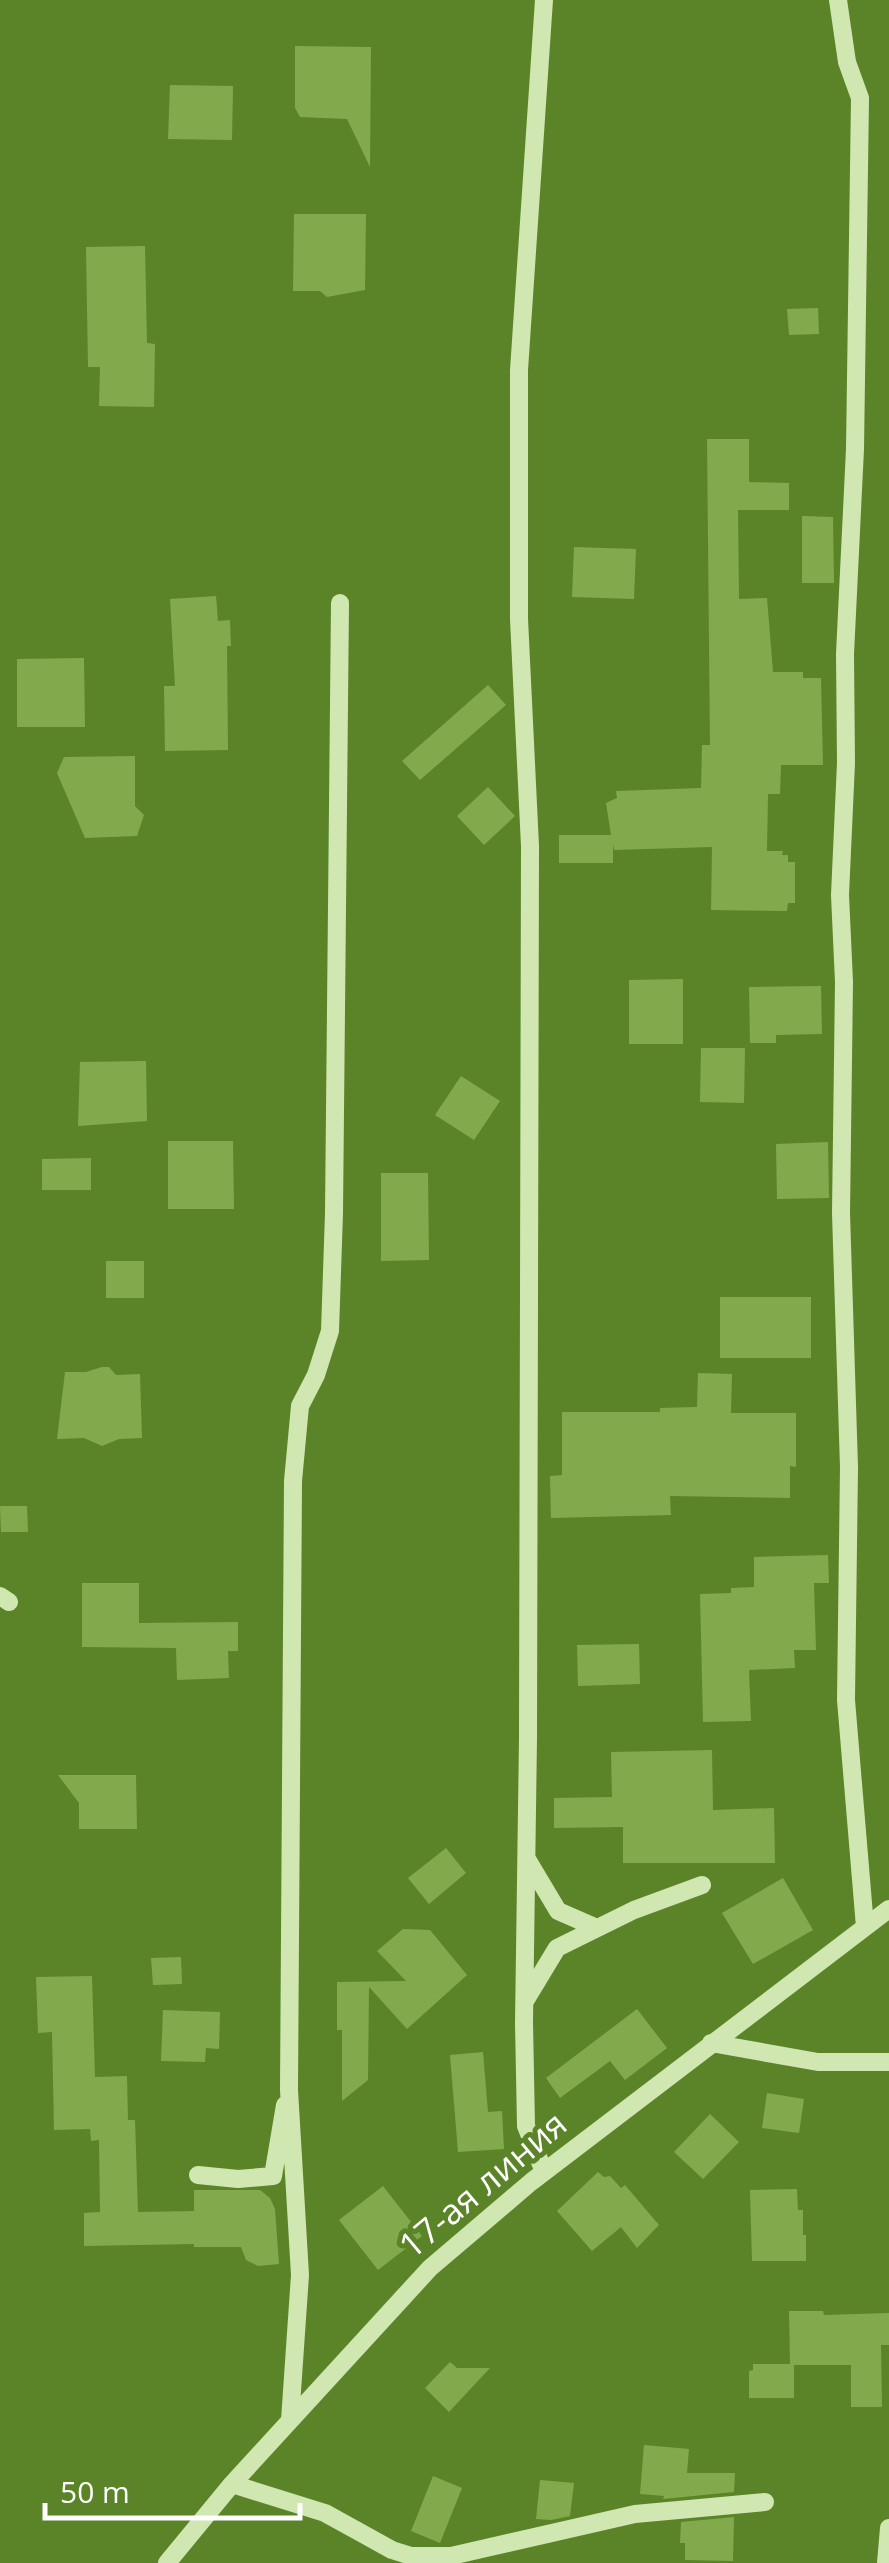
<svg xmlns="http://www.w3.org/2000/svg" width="889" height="2563" font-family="'Open Sans',sans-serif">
	<rect width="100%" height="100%" fill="#5b8429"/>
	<path fill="#82aa4d" d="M295,46L371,47L370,167L347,119L300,117L295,108Z
		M170,85L233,86L232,140L168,139Z
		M294,214H366L365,290L327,297L320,291H293Z
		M145,246L147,343L155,344L154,407L99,406L100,367H88L86,247Z
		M818,308L819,334L789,335L787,309Z
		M707,439H749V482L789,483V510H738L739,599L767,598L773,672H803V678H821L823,765H781L780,794H768L767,851H783L782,855H788V862H795V903H788L787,911L711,910L712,847L614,850L613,843V863H559V835H611L606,803L617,798L616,791L701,788L702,745H710Z
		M802,516L833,517L834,583H802Z
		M574,547L636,549L634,599L572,597Z
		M216,596L218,621L230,620L231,646H227L228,750L165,751L164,686H175L170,599Z
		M84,658L85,727H17V659Z
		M488,685L506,705L420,780L402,761Z
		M135,756V806L144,815L137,836L85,838L57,773L64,757Z
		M488,787L515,816L484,845L457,816Z
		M683,979V1044H629V980Z
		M821,986L822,1034L776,1035V1043H750L749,987Z
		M701,1048H745L744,1103L700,1102Z
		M146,1061L147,1121L78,1126L80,1062Z
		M461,1076L500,1101L474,1140L435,1115Z
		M168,1141H233L234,1209H168Z
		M828,1142L829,1198L777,1199L776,1144Z
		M91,1158V1190H42V1159Z
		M381,1173H428L429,1260L381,1261Z
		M106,1261H144V1298H106Z
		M720,1297H811V1358H720Z
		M102,1367H109L116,1375L140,1374L142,1438L119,1439L102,1446L84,1438L57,1439L65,1372H86Z
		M698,1373L732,1374L731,1413H796V1467L790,1466V1498L670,1496L671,1515L551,1518L550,1476L562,1475V1412H660V1408L697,1407Z
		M0,1506H27L28,1532H1Z
		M828,1555L829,1583H814L816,1650H794L795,1668L749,1670L751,1721L703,1722L700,1594L731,1593V1588L754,1587V1557Z
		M82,1583H139V1623L238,1622V1651H228L229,1678L177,1680L176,1648L82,1647Z
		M639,1644L640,1684L578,1686L577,1645Z
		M712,1750L713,1810L774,1808L775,1863H623V1827L554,1828V1798L612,1797L611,1752Z
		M58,1775H136L137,1829H79V1803Z
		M446,1848L466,1873L429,1904L408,1878Z
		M783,1878L813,1930L753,1964L722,1913Z
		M403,1929L430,1930L467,1975L407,2029L369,1987L368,2080L342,2101V2030H337V1982L406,1981L377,1951Z
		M181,1957L182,1984L153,1985L151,1958Z
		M92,1976L95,2077L127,2076L128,2120H135L138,2212L194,2211V2190H260L270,2198L275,2209L279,2264L258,2266L246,2260L241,2247H194V2244L84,2246V2213L100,2212L99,2140L91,2141L90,2129L54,2130L52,2032L38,2033L36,1977Z
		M637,2009L667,2048L625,2080L610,2061L560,2098L546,2078Z
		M163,2010L220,2012L219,2049L206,2048L205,2062L161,2061Z
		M483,2052L488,2112L502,2111L504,2149L458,2152L450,2055Z
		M767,2093L804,2099L799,2133L762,2128Z
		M710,2114L739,2142L703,2179L674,2152Z
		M598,2172L604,2177L610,2176L621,2188L625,2185L659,2225L637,2248L621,2227L592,2251L557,2211Z
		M383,2186L422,2236L378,2270L339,2220Z
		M797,2189L798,2210H803V2235H806V2261H752L750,2190Z
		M789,2311H823L824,2315L889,2313V2345H881L882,2407H851V2365H794V2398H749V2371L753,2370V2364H790Z
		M450,2362L457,2368H490L449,2412L425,2388Z
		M644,2445L689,2449L687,2473H735L734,2492L663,2499L664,2496L640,2494Z
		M433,2476L462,2488L440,2543L411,2531Z
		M540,2480L574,2483L570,2516L551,2520L536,2519Z
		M734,2517L733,2561L685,2560V2543H680L681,2522Z"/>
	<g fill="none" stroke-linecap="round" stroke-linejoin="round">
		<path stroke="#d0e7b2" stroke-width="18" d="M544,0L519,370V619L530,846L528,1738L524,2023L526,2126L544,2172
			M838,0L847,62L860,98L855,449L845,654L846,763L840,895L844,982L841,1213L849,1467L846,1700L865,1927
			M0,1596L9,1602
			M527,1859L558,1911L597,1928
			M525,2001L557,1948L634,1910L702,1885
			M711,2043L818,2062H889
			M198,2175L238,2179L273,2176L285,2105
			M290,2420L300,2275L289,2090L293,1481L300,1406L316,1375L330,1331L334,1213L340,603
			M232,2484L325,2513L392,2550L411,2556H451L635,2514L765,2502
			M167,2563L232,2484L430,2268L531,2182L889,1909
			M886,2563L889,2528"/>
	</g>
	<g text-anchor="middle" stroke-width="10" stroke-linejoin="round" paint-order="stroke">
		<g font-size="35" fill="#fff" stroke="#5b8429">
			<text transform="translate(483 2185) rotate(-40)" y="12">17-ая линия</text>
		</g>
	</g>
	<path d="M45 2503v15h255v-15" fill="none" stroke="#ffffff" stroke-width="5"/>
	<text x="60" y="2503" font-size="30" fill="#ffffff" stroke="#5b8429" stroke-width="8" paint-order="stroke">50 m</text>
</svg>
